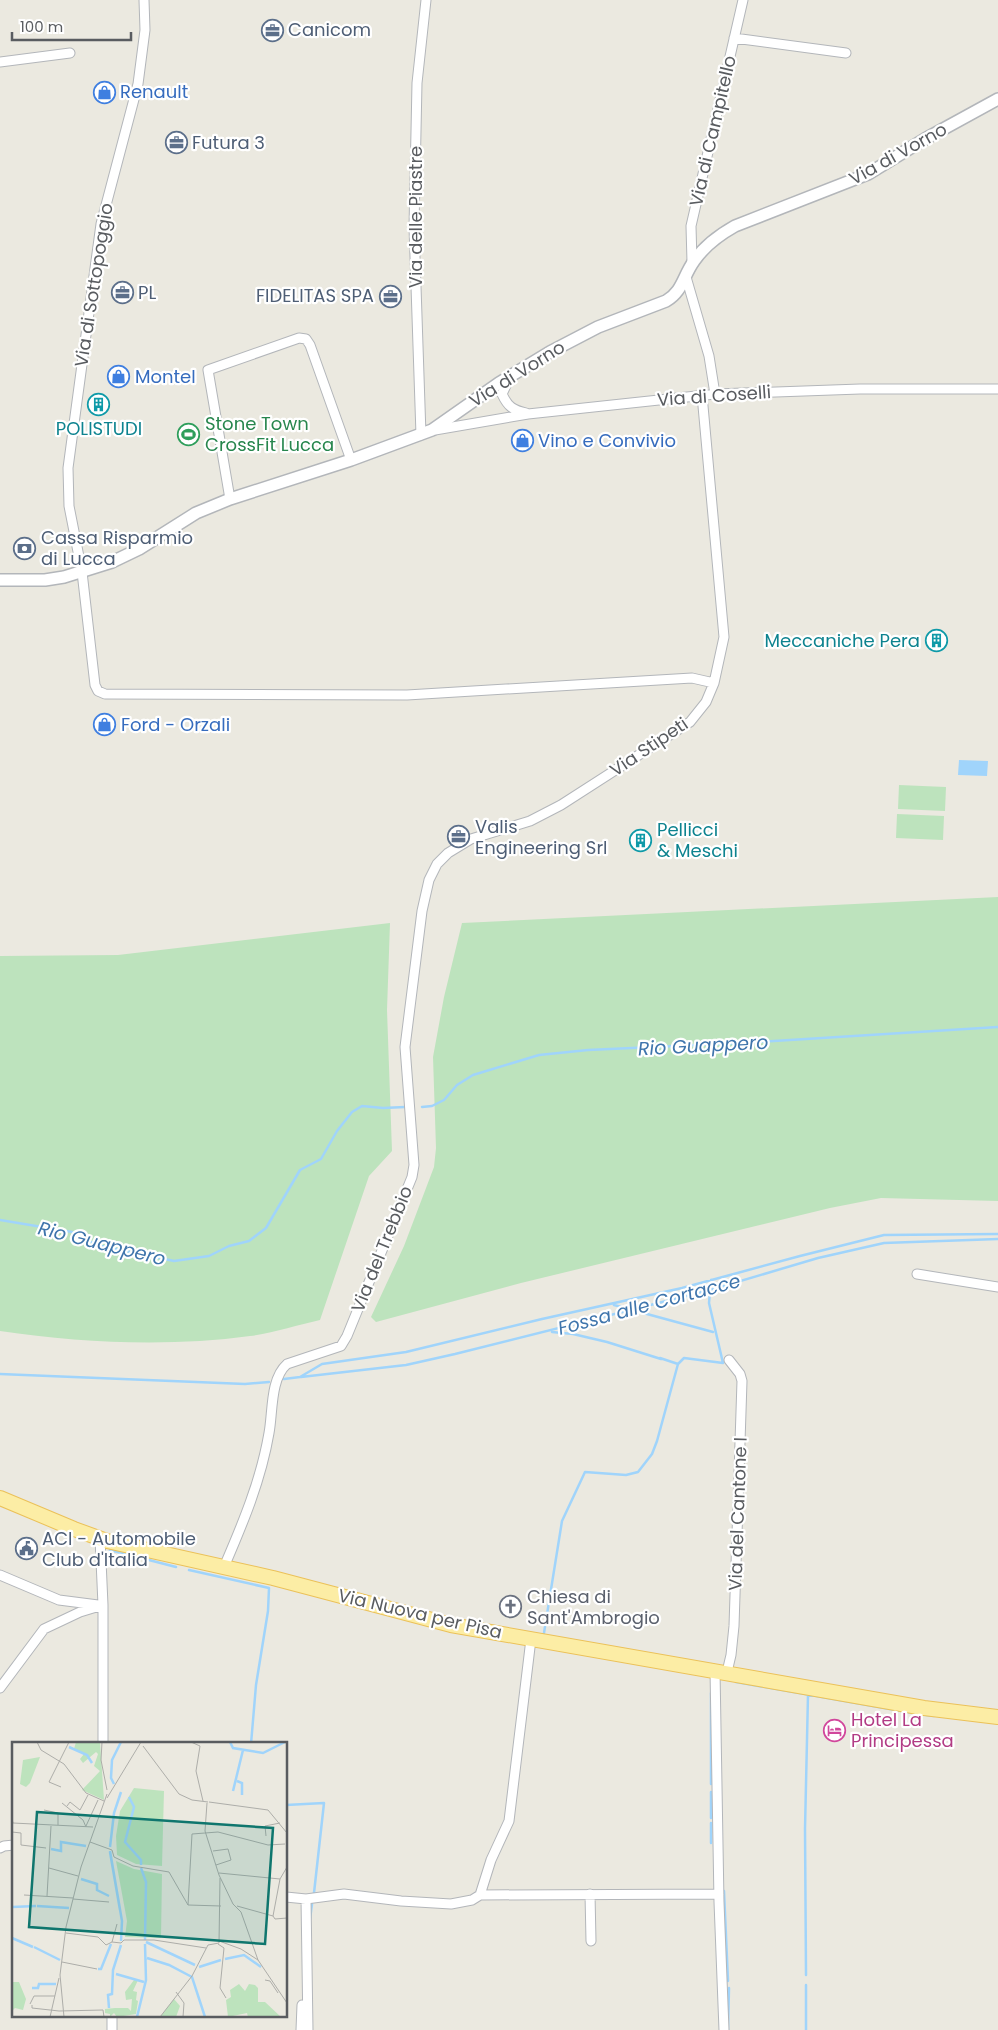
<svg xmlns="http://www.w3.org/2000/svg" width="998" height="2030" font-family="Poppins,sans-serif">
	<rect width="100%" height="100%" fill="#ebe9e0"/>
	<path fill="#bde3bd" d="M899,785L946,787L945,811L898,809Z
		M897,814L944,816L943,840L896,838Z
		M998,897V1201L881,1198L830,1208L521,1283L376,1322L371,1317L404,1246L434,1167L436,1148L433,1057L444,997L462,923Z
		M390,923L387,1010L392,1151L369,1176L320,1320C297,1325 274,1333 250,1336C169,1347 81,1343 0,1331V956L118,955Z"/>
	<path fill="#a0d4fb" d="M959,760L988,761L987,776L958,775Z"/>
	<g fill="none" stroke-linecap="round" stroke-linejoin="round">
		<path stroke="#a0d4fb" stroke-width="2.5" d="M422,1107L432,1106L444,1100L457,1085L473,1075L539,1055L588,1050L741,1043L998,1027
			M0,1220L72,1232L97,1245L174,1261L209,1256L229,1246L249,1241L266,1228L300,1170L321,1159L337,1131L352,1112L362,1106L383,1108L405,1107
			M614,1305L713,1332
			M552,1332L573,1334L607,1342L661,1359
			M660,1358L678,1364
			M0,1374L245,1384L269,1382
			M301,1377L406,1365L455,1354L710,1290L818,1258L884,1243L998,1239
			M284,1379L300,1377L322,1364L406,1352L542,1319L682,1288L800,1256L884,1235L998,1234
			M110,1550L176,1567
			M189,1570L269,1588L268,1611L256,1685L251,1744
			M544,1633L562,1521L585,1472L626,1475L638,1472L652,1454L657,1441L678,1364L684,1358L723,1363L709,1303L711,1280
			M736,1682L918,1714
			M926,1715L934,1716
			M711,1784V1693
			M286,1805L324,1803L314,1893
			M711,1818V1792
			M711,1843V1823
			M724,1891L728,1981
			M310,1919L312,1904
			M806,1975L805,1829L808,1695
			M728,2030L729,1988
			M806,2030V1985"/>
		<defs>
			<path id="minor" d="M144,0L145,30L138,84L101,224L68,468L69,506L82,572L95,685L98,691L105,694L407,695L692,678L714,683
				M734,38L846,53
				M0,62L70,53
				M692,262L691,226L743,0
				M686,277L709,356L715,394
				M510,377L502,394C508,407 513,410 526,413
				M435,430L528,414L715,394L860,389H998
				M421,435L414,227L417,83L426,0
				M230,499L208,370L299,338L306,339L310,345L351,460
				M917,1274L998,1287
				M100,1538L103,1605V1744
				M224,1567C243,1523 261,1480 269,1433C273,1412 270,1379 287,1364L341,1346L347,1336L412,1177L414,1165L405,1047L422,911L429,880L437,864L448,853L471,839L530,821L561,805L690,722L706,702L714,683L724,637L702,395
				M0,1575L59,1600L98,1605
				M715,1670L719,1902L724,2030
				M727,1672L731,1655L734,1626L742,1381L740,1374L729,1360
				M0,1688L44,1629L80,1612L103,1605
				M0,1848L4,1846L14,1845
				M590,1894L591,1941
				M480,1895L719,1894
				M286,1897L306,1899L344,1894L401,1901L451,1904L472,1900L480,1895L491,1860L509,1821L531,1639
				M306,1899L308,2030
				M112,2030V2016
				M301,2030L302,2005"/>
			<path id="tertiary" d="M0,580H45L64,577L112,562L139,549L196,513L230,499L351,460L432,430L499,383L550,352L598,327L666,301C683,291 683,276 694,261C705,245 719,235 735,226L868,174L925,139L998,99"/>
			<path id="primary" d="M0,1498L74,1529L107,1541L273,1578L451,1625L924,1708L998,1717"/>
		</defs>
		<use href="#minor" stroke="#b3b6ba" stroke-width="11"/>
		<use href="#tertiary" stroke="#b3b6ba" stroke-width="14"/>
		<use href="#primary" stroke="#ebc159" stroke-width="16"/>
		<use href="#minor" stroke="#fff" stroke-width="9"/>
		<use href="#tertiary" stroke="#fff" stroke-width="11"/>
		<use href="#primary" stroke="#fceda5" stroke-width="14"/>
	</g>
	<defs>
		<symbol id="office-ring" viewBox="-11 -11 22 22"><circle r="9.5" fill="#fff" stroke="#5c6f8a" stroke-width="1.5"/><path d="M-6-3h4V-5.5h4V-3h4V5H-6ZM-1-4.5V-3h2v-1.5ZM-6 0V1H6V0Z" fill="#5c6f8a"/></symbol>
		<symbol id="shop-ring" viewBox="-11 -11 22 22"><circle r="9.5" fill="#fff" stroke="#3f7fe0" stroke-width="1.5"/><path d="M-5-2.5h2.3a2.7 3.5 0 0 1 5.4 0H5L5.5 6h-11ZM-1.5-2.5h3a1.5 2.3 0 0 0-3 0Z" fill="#3f7fe0"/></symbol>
		<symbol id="building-ring" viewBox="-11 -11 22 22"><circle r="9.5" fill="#fff" stroke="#0f9aa8" stroke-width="1.5"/><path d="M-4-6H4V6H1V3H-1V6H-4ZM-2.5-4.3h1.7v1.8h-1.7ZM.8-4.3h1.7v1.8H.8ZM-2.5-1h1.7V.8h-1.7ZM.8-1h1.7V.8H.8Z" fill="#0f9aa8"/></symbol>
		<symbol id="stadium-ring" viewBox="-11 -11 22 22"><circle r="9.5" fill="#fff" stroke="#2e9e5b" stroke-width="1.5"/><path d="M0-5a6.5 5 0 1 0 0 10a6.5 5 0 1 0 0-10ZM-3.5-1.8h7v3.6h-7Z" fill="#2e9e5b"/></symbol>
		<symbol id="bank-ring" viewBox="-11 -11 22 22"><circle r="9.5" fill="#fff" stroke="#5c6f8a" stroke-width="1.5"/><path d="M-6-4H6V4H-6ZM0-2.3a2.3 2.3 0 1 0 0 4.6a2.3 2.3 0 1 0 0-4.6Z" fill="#5c6f8a"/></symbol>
		<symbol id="civic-ring" viewBox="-11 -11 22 22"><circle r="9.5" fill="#fff" stroke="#5c6f8a" stroke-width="1.5"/><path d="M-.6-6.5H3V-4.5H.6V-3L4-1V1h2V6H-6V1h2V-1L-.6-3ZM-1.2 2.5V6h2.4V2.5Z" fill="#5c6f8a"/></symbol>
		<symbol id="church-ring" viewBox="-11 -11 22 22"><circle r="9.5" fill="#fff" stroke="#6b7280" stroke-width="1.5"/><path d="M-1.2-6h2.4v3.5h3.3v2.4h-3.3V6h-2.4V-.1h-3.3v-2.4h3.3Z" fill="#6b7280"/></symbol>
		<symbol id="hotel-ring" viewBox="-11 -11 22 22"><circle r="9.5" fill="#fff" stroke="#d1479c" stroke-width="1.5"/><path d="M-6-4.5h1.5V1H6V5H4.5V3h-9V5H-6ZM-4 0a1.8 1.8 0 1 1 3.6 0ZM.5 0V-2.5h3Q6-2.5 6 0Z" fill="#d1479c"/></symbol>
	</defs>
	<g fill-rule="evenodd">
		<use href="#office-ring" x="260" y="18" width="25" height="25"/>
		<use href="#shop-ring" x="92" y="80" width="25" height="25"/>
		<use href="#office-ring" x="164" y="130" width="25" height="25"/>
		<use href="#office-ring" x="110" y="280" width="25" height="25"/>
		<use href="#office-ring" x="378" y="284" width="25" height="25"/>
		<use href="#shop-ring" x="106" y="364" width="25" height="25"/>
		<use href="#building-ring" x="86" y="392" width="25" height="25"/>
		<use href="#stadium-ring" x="176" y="422" width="25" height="25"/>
		<use href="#shop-ring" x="510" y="428" width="25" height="25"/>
		<use href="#bank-ring" x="12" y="536" width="25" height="25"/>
		<use href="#building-ring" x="924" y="628" width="25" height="25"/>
		<use href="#shop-ring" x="92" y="712" width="25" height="25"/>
		<use href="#office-ring" x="446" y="824" width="25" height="25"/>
		<use href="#building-ring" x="628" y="828" width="25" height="25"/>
		<use href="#civic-ring" x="14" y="1536" width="25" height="25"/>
		<use href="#church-ring" x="498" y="1594" width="25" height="25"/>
		<use href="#hotel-ring" x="822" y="1718" width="25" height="25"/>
	</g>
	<g text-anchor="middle" stroke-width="4.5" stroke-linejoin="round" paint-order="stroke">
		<g font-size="18" fill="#4e5e75" stroke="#fff" text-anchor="start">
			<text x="288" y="36">Canicom</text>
			<text x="192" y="149">Futura 3</text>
			<text x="138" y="299">PL</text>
			<text x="374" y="302" text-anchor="end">FIDELITAS SPA</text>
			<text x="41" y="544">Cassa Risparmio<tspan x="41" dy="21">di Lucca</tspan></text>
			<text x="475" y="833">Valis<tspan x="475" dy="21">Engineering Srl</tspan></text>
			<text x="42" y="1545">ACI - Automobile<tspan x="42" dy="21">Club d'Italia</tspan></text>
		</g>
		<g font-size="18" fill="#366cbe" stroke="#fff" text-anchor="start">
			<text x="120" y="98">Renault</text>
			<text x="135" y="383">Montel</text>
			<text x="538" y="447">Vino e Convivio</text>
			<text x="121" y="731">Ford - Orzali</text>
		</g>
		<g font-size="18" fill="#595c60" stroke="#fff">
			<text transform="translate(713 131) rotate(-77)" y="6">Via di Campitello</text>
			<text transform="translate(898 154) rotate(-29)" y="6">Via di Vorno</text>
			<text transform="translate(416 217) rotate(-90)" y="6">Via delle Piastre</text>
			<text transform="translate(94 285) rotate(-81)" y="6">Via di Sottopoggio</text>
			<text transform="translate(517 374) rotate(-32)" y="6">Via di Vorno</text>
			<text transform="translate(714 396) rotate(-4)" y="6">Via di Coselli</text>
			<text transform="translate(649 747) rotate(-34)" y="6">Via Stipeti</text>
			<text transform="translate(382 1249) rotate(-68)" y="6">Via del Trebbio</text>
			<text transform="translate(738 1514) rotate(-88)" y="6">Via del Cantone I</text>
			<text transform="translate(420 1614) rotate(13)" y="6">Via Nuova per Pisa</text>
		</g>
		<g font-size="18" fill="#27864d" stroke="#fff" text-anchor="start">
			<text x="205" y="430">Stone Town<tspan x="205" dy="21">CrossFit Lucca</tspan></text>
		</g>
		<g font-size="18" fill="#0d838f" stroke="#fff">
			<text x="99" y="435">POLISTUDI</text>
			<text x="920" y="647" text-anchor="end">Meccaniche Pera</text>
			<text x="657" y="836" text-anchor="start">Pellicci<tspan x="657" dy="21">&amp; Meschi</tspan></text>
		</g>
		<g font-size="18" fill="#5b616d" stroke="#fff" text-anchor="start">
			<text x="527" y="1603">Chiesa di<tspan x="527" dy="21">Sant'Ambrogio</tspan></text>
		</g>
		<g font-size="18" fill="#b23c85" stroke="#fff" text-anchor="start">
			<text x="851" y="1726">Hotel La<tspan x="851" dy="21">Principessa</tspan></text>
		</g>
		<g font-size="19" font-style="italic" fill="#3f75ac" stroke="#fff">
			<text transform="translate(703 1045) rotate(-3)" y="7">Rio Guappero</text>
			<text transform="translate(102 1243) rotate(14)" y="7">Rio Guappero</text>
			<text transform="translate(649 1304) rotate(-15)" y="7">Fossa alle Cortacce</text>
		</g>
	</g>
	<g transform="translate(12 1742)">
		<rect width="275" height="275" fill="#ebe9e0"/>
		<path d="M64,0H88L92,58L70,48L88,29L82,24L86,12L84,10L71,21L68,17L72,12L62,7ZM28,15L18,41L14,45L8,42L11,18ZM122,46L152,49L150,124L124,122L105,113L104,94L108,69ZM104,119L122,127L150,132L149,196L113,195L115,179ZM122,238H126L121,249L125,250L124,258L126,259L124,272L105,275L102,271L98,275V272L93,271V267L103,266H116L119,269L120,257L114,258L113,250ZM0,240H7L14,257L11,268L3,266L0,269ZM227,242L233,249L237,242L243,243L246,246V260H253L269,275H236L235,271L216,275L214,258L219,255L218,248ZM162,257L168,264L164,275H148Z" fill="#bde3bd"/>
		<path fill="none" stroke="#a0d4fb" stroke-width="2.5" d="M218,0L221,6L251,11L273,0M57,5L75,13L80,21M225,39L230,41V53M102,42L99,36L100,18L109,0M221,49L231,8M117,55L122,65L113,100L129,118V123M98,105L102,71L109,50M39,107L49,109V100L74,104M98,109L110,179L109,199M98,110L108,168M129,126L134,140L133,198M69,137L85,142V148L97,154M25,164L57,166M0,165L24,164M0,196L21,205M134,200L183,223M22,205L48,218M135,216L157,223L180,235L193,275M213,217L232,213L249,225M187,225L209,218M86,227H89L99,202M104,232L132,240M20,246H26L27,242H44M97,266L96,253L100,252L101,228L109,203M125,275L134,238L133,202"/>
		<path fill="none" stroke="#adada9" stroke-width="1" d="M25,0L29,8L52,22L74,51L92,59M90,0L89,18L95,48M179,0L188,4L184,29L191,59M131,4L167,52L180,58L196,60M49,45L37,40L57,0M95,56L129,0M197,60L256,68L275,91M50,61L71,78L74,85M195,61L193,89L207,133L221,162L229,170L246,218L275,261M55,64L58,60L68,68L76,53M32,68L46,71V83M0,77L1,81L81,85M74,84L86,58M0,90L9,91V103L34,106M254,94L253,84L268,81M78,100L100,108L102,115L121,124L157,130L176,163L209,164M201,109L216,107L219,118L204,123M275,125L268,137L261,174L263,177L275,176M37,126L66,134M207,131L268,137M12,153L61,156M35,154L39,84M61,157L97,160M176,163L180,92L206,90L256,103L273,102M225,164L261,174M54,191L86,195L94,203L100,200L109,201L112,198H142L194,206M207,199L229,207L246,218M100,200L105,182M206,202L212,206L208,246L214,256M50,220L85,227M253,238L258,239L266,251M164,250L172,261L171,275M18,262L22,254H43M20,263V266L47,269L91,268L92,275M38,275L47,236M52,275L48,233L54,185L69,125L95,52M148,275L180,234L196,203L207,201L208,136"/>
		<path fill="#0f766e" fill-opacity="0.15" stroke="#0f766e" stroke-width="2.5" d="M25,70L261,86L253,202L17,185Z"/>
		<rect width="275" height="275" fill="none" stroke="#595c60" stroke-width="2.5"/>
	</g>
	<path d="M12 32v8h119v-8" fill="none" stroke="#595c60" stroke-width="2.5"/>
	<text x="20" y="32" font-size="15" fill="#595c60" stroke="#ffffff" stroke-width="4" paint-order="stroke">100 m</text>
</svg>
